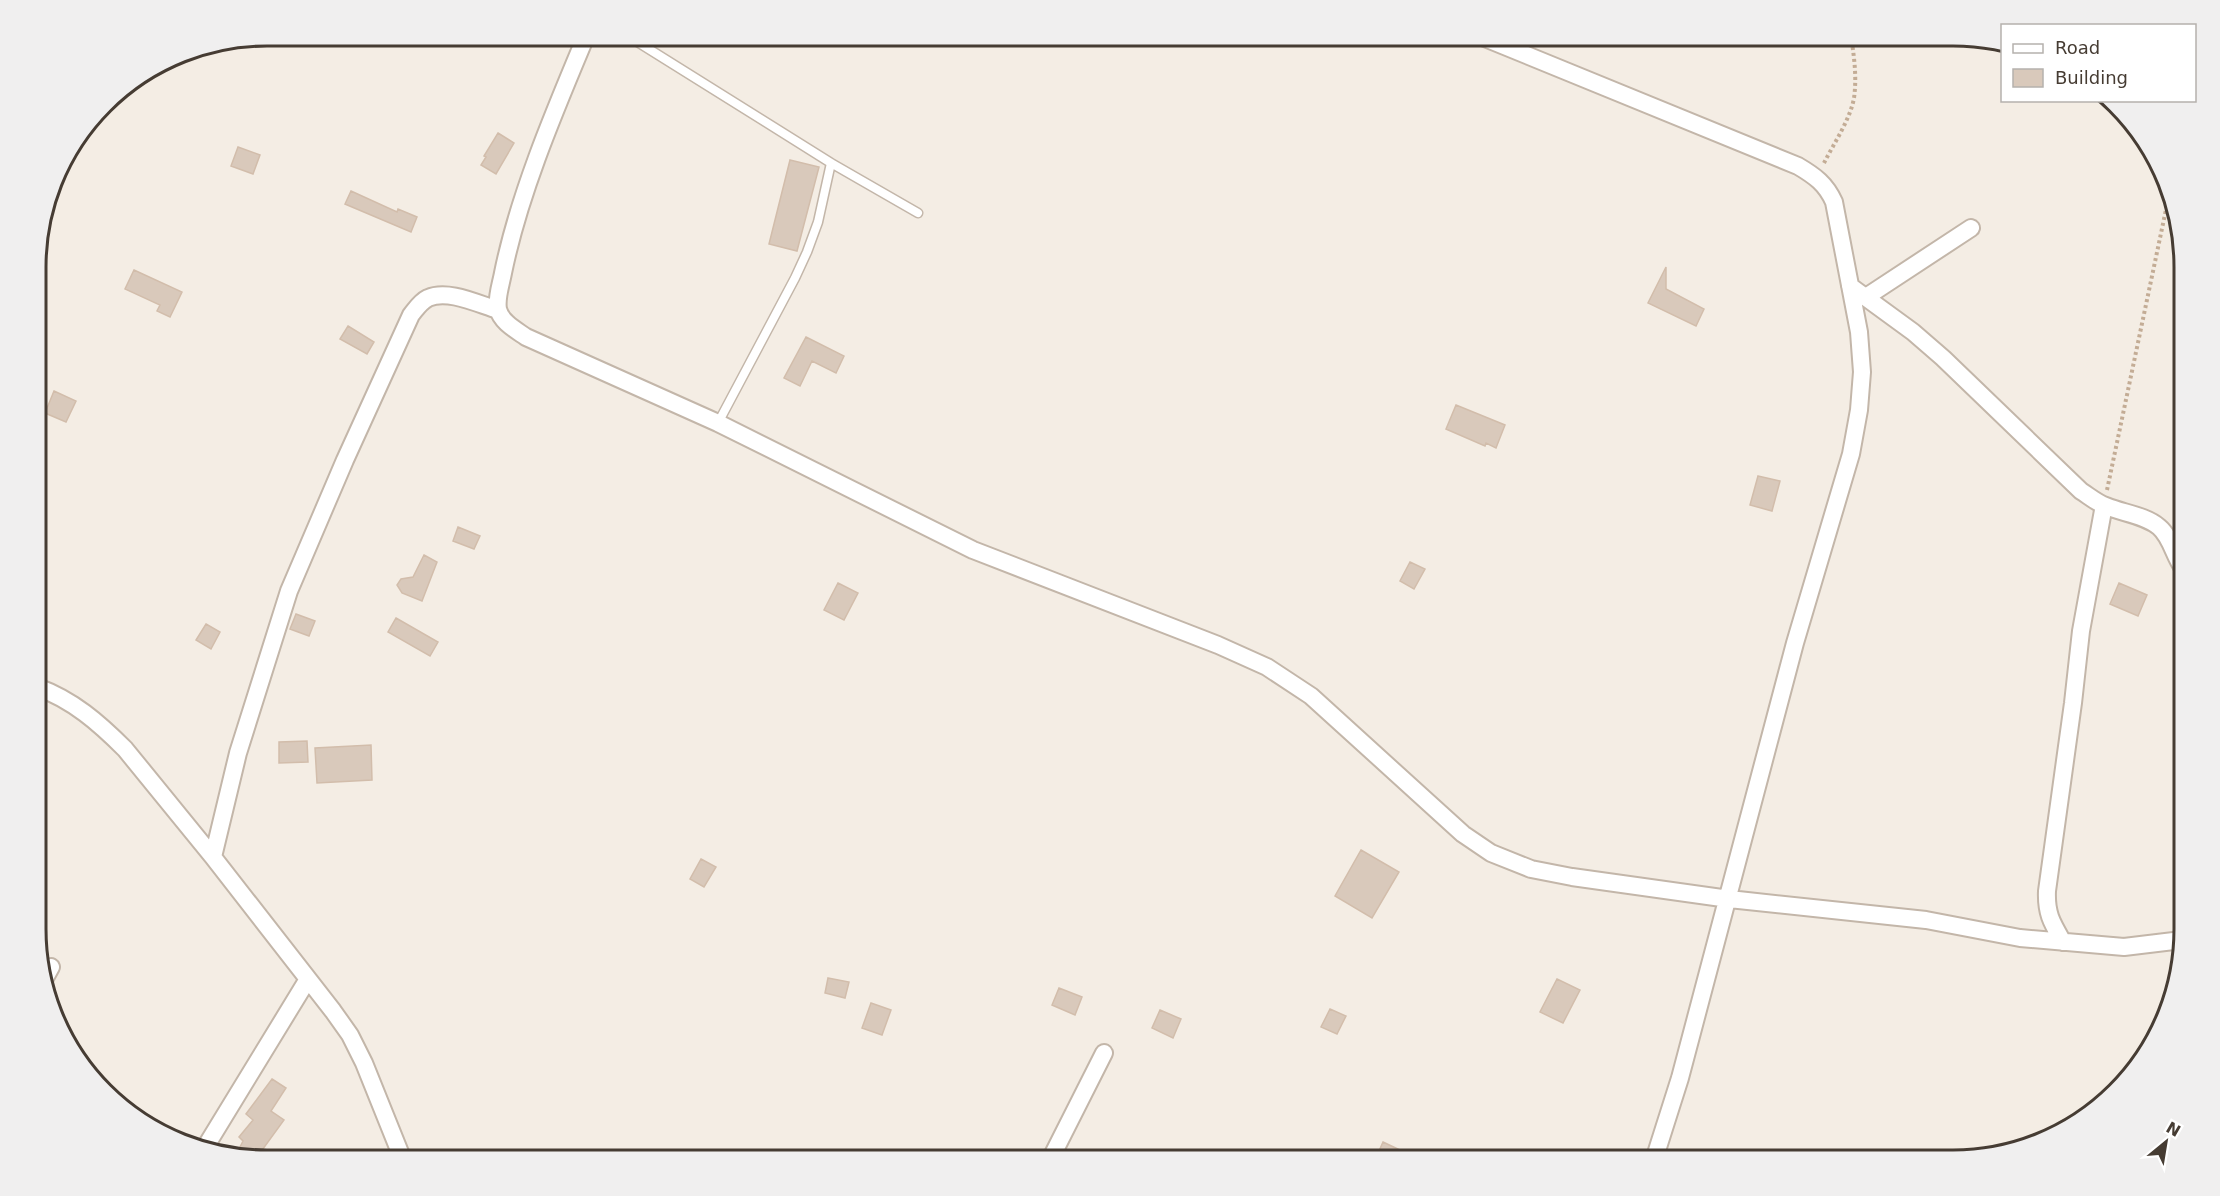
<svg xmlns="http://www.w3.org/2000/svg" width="2220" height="1196" font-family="'DejaVu Sans',sans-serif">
	<rect width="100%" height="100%" fill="#f4ede4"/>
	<path fill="#d9c9bb" stroke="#d2bdab" stroke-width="1.5" d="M498,133L514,143L496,174L481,165L486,157L484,156Z
		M238,147L260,155L253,174L231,166Z
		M790,160L819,167L797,251L769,244Z
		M351,191L397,212L398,209L417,217L411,232L345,204Z
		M1666,267V289L1704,309L1696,326L1648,303Z
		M134,270L182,292L170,317L157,311L160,305L125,289Z
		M348,326L374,342L367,354L340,339Z
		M806,337L844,356L836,373L812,361L800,386L784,378Z
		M54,391L76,401L66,422L45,413Z
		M1456,405L1505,425L1496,448L1486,443L1485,446L1446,429Z
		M1758,476L1780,481L1772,511L1750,505Z
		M458,527L480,536L474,549L453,541Z
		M424,555L437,562L422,601L402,593L397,585L401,579L413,577Z
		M1410,562L1425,569L1414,589L1400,581Z
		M838,583L858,593L844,620L824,610Z
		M2119,583L2147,595L2138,616L2110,604Z
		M296,614L315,621L309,636L290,629Z
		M396,618L438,642L430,656L388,632Z
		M206,624L220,632L211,649L196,640Z
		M307,741L308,762L279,763V742Z
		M371,745L372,780L317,783L315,748Z
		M1361,850L1399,872L1372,918L1335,896Z
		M701,859L716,867L704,887L690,879Z
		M828,978L849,982L845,998L825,993Z
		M1557,979L1580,990L1563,1023L1540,1012Z
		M1059,988L1082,997L1075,1015L1052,1005Z
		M871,1003L891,1010L882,1035L862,1028Z
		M1330,1009L1346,1016L1337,1034L1321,1027Z
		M1160,1010L1181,1019L1173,1038L1152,1028Z
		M272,1079L286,1088L271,1111L284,1120L260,1153L257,1151L253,1157L237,1153L243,1141L239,1137L253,1120L246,1114Z
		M1383,1142L1421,1160H1375Z"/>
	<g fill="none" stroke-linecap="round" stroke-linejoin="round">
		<defs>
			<path id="service" d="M628,36L831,163L918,213
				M718,423L795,278L807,252L818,222L831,163"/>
			<path id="minor" d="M586,36C555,110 519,194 503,273C501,284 496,298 498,309C501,322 516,330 526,337L718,423L973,550L1218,645L1267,667L1311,696L1463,834L1491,853L1531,869L1572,877L1729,899L1926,920L2020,938L2124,947L2182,940
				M1480,36L1798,166C1815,176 1826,184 1834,202L1859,332L1862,372L1859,410L1851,454L1795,643L1680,1078L1654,1160
				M1850,286L1913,332L1943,358L2081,491C2089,496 2097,503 2106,506C2122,513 2145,515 2159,527C2171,537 2174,556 2183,568
				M1866,297L1971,228
				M37,687C73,700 99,723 125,749L213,857L333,1011L350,1035L364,1063L403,1160
				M213,857L238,753L289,591L345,460L411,315C416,309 420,302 428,298C448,289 478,304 498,310
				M2063,942C2052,923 2046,914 2047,891L2073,703L2081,631L2104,505
				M45,978L51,967
				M206,1146L308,979
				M1050,1160L1104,1053"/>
		</defs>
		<use href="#service" stroke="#c3b6a9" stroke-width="11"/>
		<use href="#minor" stroke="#c3b6a9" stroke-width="20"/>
		<path stroke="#c3ac95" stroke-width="4" stroke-dasharray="3 3" stroke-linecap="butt" d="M1824,163C1834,143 1850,120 1854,98C1857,77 1854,56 1851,36
			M2107,490L2168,200"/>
		<use href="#service" stroke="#fff" stroke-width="8"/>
		<use href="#minor" stroke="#fff" stroke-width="16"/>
	</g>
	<path d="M0 0H2220V1196H0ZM267 46H1953A221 221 0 0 1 2174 267V929A221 221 0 0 1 1953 1150H267A221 221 0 0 1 46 929V267A221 221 0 0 1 267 46Z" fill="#f0efef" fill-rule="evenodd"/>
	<path fill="none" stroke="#463c33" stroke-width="3" d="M267 46H1953A221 221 0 0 1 2174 267V929A221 221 0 0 1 1953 1150H267A221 221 0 0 1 46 929V267A221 221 0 0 1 267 46Z"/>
	<rect x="2001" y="24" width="195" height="78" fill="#ffffff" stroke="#b5b1ad" stroke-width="1.5"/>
	<rect x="2013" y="44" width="30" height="9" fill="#ffffff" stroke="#b5b1ad" stroke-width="1.5"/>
	<text x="2055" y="54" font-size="18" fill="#463c33">Road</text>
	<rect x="2013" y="69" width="30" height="18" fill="#d9c9bb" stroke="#b5b1ad" stroke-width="1.5"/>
	<text x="2055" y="84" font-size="18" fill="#463c33">Building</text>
	<g transform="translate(2166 1142) rotate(30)" stroke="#ffffff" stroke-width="4.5" paint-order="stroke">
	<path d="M0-4.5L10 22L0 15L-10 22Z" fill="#463c33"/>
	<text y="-9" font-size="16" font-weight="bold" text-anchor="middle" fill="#463c33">N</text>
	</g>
</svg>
